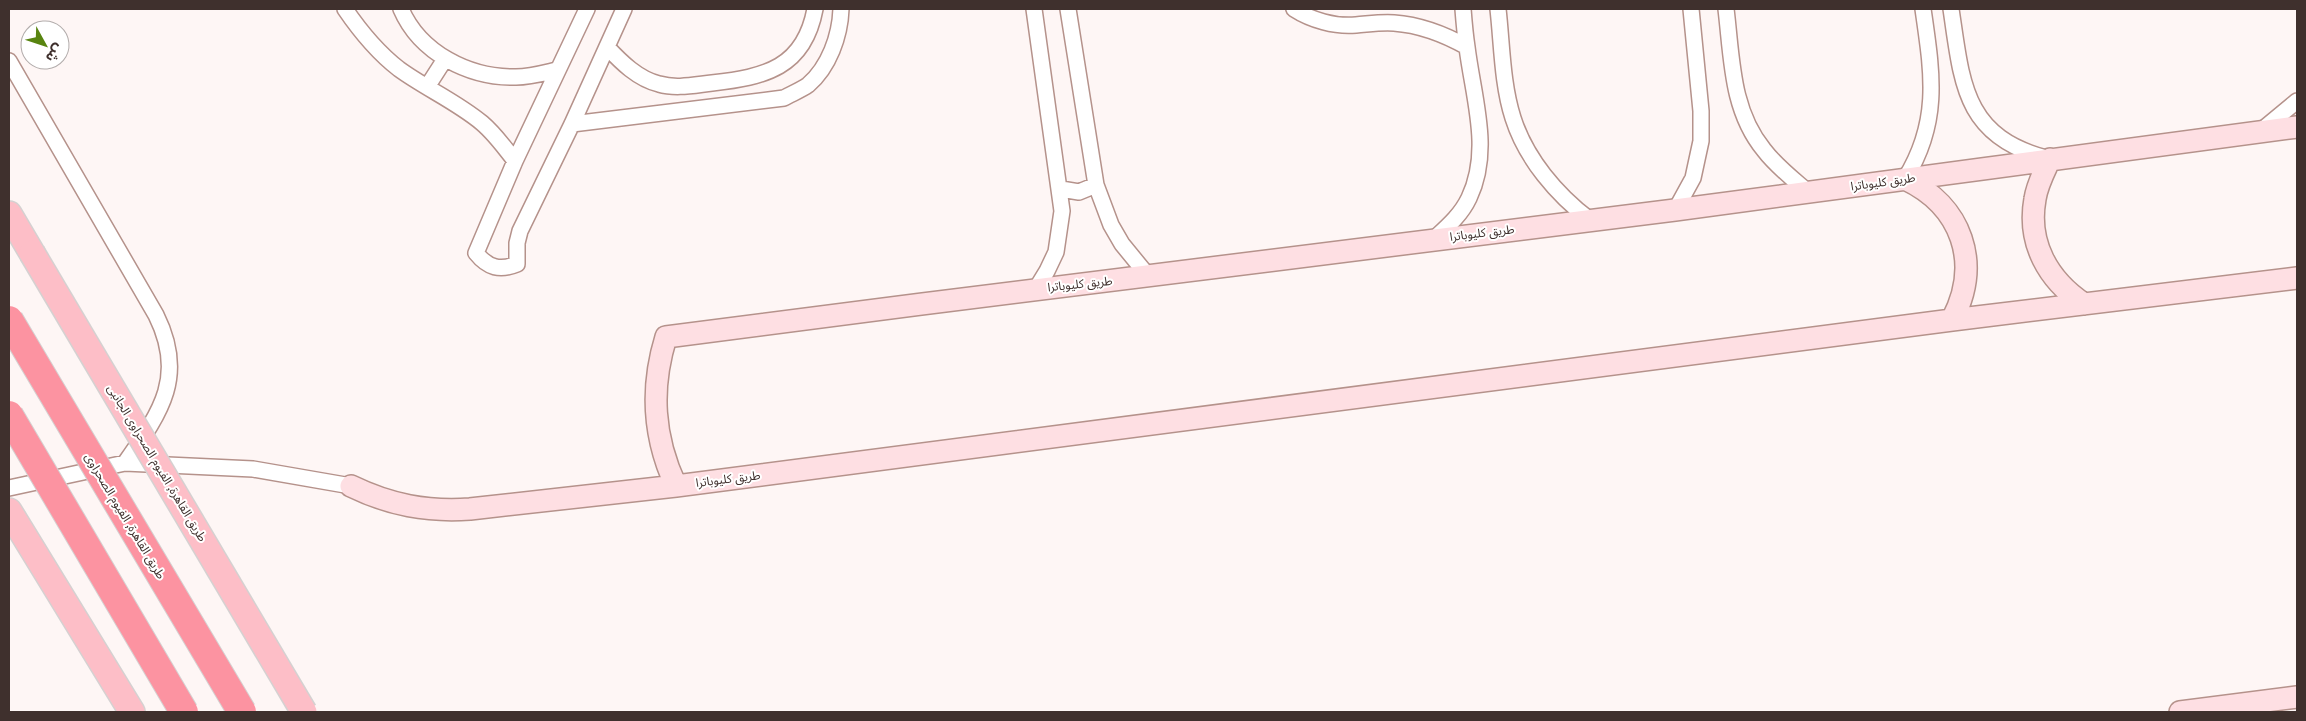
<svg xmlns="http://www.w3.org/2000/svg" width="2306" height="721" font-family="'Roboto Serif','Noto Sans Arabic',serif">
	<rect width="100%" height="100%" fill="#fef6f5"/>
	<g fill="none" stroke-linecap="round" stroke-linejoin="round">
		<defs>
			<path id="street" d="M345,9C360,31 377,52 399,69C425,88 457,102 482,123C495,134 505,148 515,161
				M401,9C420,53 469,78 516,77C530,77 544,73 557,70
				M587,9L515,161L476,253C488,268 500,271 517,264V243L520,231L572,124L624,9
				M1034,9L1062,211L1056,252L1047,271L1036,289
				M1068,9L1096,185L1111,225L1122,244L1149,277
				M1294,9C1311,20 1335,27 1356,25C1369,24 1381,22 1394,23C1421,25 1444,34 1467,47
				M1498,9C1502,44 1502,84 1513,118C1526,159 1557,195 1590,220
				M1726,9C1732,58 1731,110 1764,150C1776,166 1793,179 1808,192
				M1951,9C1962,82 1963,136 2046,158
				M607,47C621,62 638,79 659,84C676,89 694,85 712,83C765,77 804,68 815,9
				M9,61L156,315C187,377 160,413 125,463
				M427,87L445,59
				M572,124L784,98C791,94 801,90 808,85C829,67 840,36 841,9
				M2262,130L2297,101
				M1905,179C1941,121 1932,72 1923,9
				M1061,189L1079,192L1096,185
				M1676,209L1693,178L1701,141V111L1691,9
				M1434,239C1447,227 1461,215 1469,198C1492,150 1473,97 1467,47C1465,34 1464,22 1463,9
				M9,488L125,463L253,469L351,486"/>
			<path id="secondary" d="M2050,159C2044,172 2037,185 2035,199C2027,243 2048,280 2084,304
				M1905,179C1962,206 1982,263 1952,320
				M351,486C390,505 427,512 470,509L676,486L1952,320L2297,278
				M676,486C653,437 650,389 666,337C1002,293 1338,252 1675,210C1882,183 2090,154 2297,127
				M2180,712L2297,697"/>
			<path id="primary" d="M9,214L32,253
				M9,511L132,712"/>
		</defs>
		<use href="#street" stroke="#b5928b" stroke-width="18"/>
		<use href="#secondary" stroke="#b5928b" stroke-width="24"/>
		<use href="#primary" stroke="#d5d1d1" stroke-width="28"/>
		<use href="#street" stroke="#fff" stroke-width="15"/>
		<use href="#secondary" stroke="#fedfe3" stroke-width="21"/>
		<use href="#primary" stroke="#fdbec7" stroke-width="25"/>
		<defs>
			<path id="primary-bridge" d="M32,253L304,712"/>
			<path id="highway-bridge" d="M9,320L242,712
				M9,415L184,712"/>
		</defs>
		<use href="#primary-bridge" stroke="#d5d1d1" stroke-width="28" stroke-linecap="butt"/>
		<use href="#highway-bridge" stroke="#d5d1d1" stroke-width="30" stroke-linecap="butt"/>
		<use href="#primary-bridge" stroke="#fdbec7" stroke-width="25"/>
		<use href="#highway-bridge" stroke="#fc93a1" stroke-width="28"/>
	</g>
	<g text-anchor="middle" stroke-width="4" stroke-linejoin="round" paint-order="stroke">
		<g font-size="12" fill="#3f302d" stroke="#fff">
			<text transform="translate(1883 182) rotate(-8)" y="4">طريق كليوباترا</text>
			<text transform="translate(1482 233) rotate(-7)" y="4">طريق كليوباترا</text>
			<text transform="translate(1080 284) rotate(-6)" y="4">طريق كليوباترا</text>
			<text transform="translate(157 463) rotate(59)" y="4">طريق القاهرة, الفيوم الصحراوى الجانبى</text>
			<text transform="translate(728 479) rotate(-7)" y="4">طريق كليوباترا</text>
			<text transform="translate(125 516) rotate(59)" y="4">طريق القاهرة, الفيوم الصحراوى</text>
		</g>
	</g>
	<rect width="2306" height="721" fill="none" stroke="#3f302d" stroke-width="20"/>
	<g transform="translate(45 45) rotate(130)"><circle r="24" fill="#ffffff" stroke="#b2acab"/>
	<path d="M0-4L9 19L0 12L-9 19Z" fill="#588410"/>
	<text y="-8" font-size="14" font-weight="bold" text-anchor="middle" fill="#3f302d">ش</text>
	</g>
</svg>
